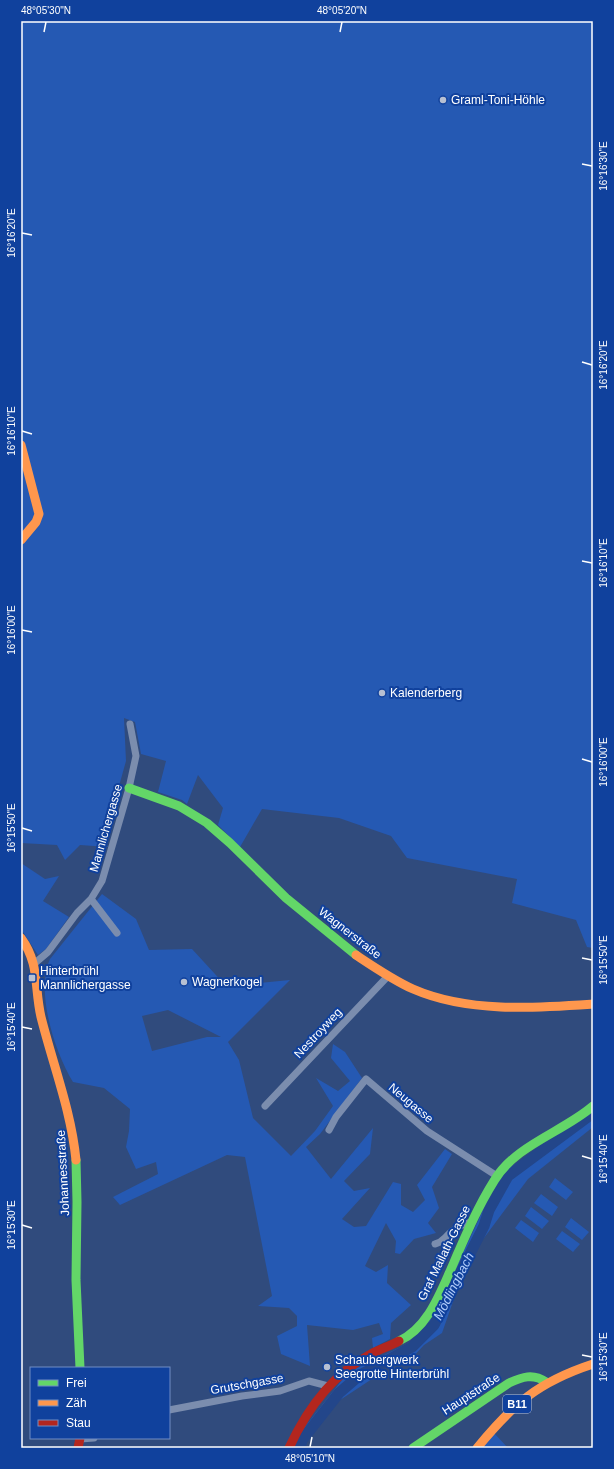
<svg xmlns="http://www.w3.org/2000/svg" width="614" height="1469" font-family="Helvetica,sans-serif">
	<rect width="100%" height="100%" fill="#304b7d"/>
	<path fill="#2559b3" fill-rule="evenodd" d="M21,21H593V948L587,947L576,920L512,903L517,879L407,858L391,836L339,818L262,809L240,847L218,825L223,808L198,775L187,804L182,800L158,792L166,761L141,754L135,722L124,718L126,761L104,840L108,847L80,845L65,860L57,845L21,843Z
		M21,863L45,879L59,876L43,901L69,917L46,949L38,955L21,929Z
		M102,894L136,919L149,950L192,949L226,986L290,980L228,1042L239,1060L253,1118L291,1156L315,1131L333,1106L316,1078L338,1091L350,1081L331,1058L333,1044L345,1052L362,1078L320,1134L306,1147L331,1179L373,1128L370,1154L344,1181L354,1191L370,1188L342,1219L354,1227L366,1226L393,1182L401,1184V1205L413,1212L425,1200L417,1185L445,1149L452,1154L432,1187L439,1208L428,1223L436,1233L414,1239L400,1254L395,1253L396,1241L386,1223L365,1266L376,1272L388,1265L387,1283L411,1305L391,1323L390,1339L373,1348L372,1338L383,1334L379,1323L353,1330L307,1325L310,1366L281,1354L277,1336L297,1326V1316L289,1308L258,1306L272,1296L245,1157L227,1155L120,1205L113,1197L158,1174L156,1162L136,1169L126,1147L129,1131L130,1109L104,1088L73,1082C55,1053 35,991 50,959ZM168,1010L221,1037H207L152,1051L142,1016Z
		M593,1116V1127L528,1179L478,1246L456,1293L442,1333L424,1345L412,1358L392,1359L375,1377L337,1402L306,1443L304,1448H293L300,1433L342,1380L355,1369L407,1344L425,1329L440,1302L485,1206L509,1168Z
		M555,1178L573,1192L566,1200L549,1187Z
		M541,1194L558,1207L552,1216L534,1203Z
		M531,1207L549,1221L542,1229L525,1216Z
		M571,1218L589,1232L582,1240L565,1227Z
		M521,1220L539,1233L533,1242L515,1228Z
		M562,1231L580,1244L573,1252L556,1239Z
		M494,1433L508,1448H482Z"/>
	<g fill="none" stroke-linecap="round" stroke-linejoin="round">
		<path stroke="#23468a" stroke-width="11" d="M300,1448L302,1440L339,1393L360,1375L412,1347L434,1325L484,1226L489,1210L508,1176L593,1113"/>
		<path stroke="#7b8dae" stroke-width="7" d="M91,899L117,933
			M35,963L48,952L77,913L91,899L102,881L129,788L136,756L130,724
			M265,1106L388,976
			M329,1130L336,1117L366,1079L427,1131L497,1176
			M435,1244C443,1242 444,1238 450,1233C456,1227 465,1224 473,1221
			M169,1410L242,1396L280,1391L309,1381L328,1386
			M80,1439L94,1438"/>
		<path stroke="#63d668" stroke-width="9" d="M129,788L179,806L207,823L230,843L286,898L356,955
			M76,1160L77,1202L76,1280L80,1368
			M399,1341C427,1328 439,1296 451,1269C464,1239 477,1208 494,1181C515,1145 563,1132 593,1106
			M413,1448L509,1383C522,1377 533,1373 546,1382"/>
		<path stroke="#ff974d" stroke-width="9" d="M21,445L39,514L36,522L21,540
			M21,938C40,964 34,987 41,1017C53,1065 71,1110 76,1160
			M356,955C374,967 393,980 413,989C468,1013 535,1008 593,1004
			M477,1448C513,1404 538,1382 593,1364"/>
		<path stroke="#b3261e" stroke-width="9" d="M78,1448L80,1438
			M289,1448C307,1409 332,1374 371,1354C380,1349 390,1346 399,1341"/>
	</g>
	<path fill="none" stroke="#fff" stroke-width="1.5" d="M44,32L46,22M340,32L342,22M582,164L592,166M22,233L32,235M582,362L592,365M22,431L32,434M582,561L592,563M22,630L32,632M582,759L592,762M22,828L32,831M582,958L592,960M22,1027L32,1029M582,1156L592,1159M22,1225L32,1228M582,1355L592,1357M310,1447L312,1437"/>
	<g fill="#b7c0d2" stroke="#10419d" stroke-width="1.5">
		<circle cx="443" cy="100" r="4"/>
		<circle cx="382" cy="693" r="4"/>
		<rect x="28" y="974" width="8" height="8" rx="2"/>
		<circle cx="184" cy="982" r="4"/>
		<circle cx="327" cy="1367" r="4"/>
	</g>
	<g text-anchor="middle" stroke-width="4" stroke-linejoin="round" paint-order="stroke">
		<rect fill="#10419d" stroke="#b7c6e2" stroke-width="1" x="503" y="1395" width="28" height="18" rx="3"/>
		<g font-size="11" font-weight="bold" fill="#fff">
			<text x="517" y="1408">B11</text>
		</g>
		<g font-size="12" fill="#fff" stroke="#10419d" text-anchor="start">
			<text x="451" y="104">Graml-Toni-Höhle</text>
			<text x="390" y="697">Kalenderberg</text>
			<text x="40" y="975">Hinterbrühl<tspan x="40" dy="14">Mannlichergasse</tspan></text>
			<text x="192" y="986">Wagnerkogel</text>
			<text x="335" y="1364">Schaubergwerk<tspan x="335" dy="14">Seegrotte Hinterbrühl</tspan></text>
		</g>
		<g font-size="12" fill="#fff" stroke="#10419d">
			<text transform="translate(106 828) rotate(-74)" y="4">Mannlichergasse</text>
			<text transform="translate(350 933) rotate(38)" y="4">Wagnerstraße</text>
			<text transform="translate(318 1033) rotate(-47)" y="4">Nestroyweg</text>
			<text transform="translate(411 1103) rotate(40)" y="4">Neugasse</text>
			<text transform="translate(63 1173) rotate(-93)" y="4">Johannesstraße</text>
			<text transform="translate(444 1253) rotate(-64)" y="4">Graf Mailath-Gasse</text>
			<text transform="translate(247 1384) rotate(-10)" y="4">Grutschgasse</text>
			<text transform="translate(471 1394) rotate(-33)" y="4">Hauptstraße</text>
		</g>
		<g font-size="13" font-style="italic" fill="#b2cdfb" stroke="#10419d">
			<text transform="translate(453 1286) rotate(-63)" y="5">Mödlingbach</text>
		</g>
	</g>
	<rect width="614" height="1469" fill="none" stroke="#10419d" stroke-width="44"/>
	<rect x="30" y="1367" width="140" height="72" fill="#10419d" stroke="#708dc4"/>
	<rect x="38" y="1380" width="20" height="6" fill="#63d668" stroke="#708dc4"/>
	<text x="66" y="1387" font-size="12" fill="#ffffff">Frei</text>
	<rect x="38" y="1400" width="20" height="6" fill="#ff974d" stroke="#708dc4"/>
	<text x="66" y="1407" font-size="12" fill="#ffffff">Zäh</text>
	<rect x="38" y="1420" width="20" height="6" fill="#b3261e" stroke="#708dc4"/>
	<text x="66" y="1427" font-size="12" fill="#ffffff">Stau</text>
	<rect x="22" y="22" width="570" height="1425" fill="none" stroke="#fff" stroke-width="1.5"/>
	<g font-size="10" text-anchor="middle" fill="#fff">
		<text x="46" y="14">48°05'30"N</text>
		<text x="342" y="14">48°05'20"N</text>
		<text transform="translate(603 166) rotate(-90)" y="4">16°16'30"E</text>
		<text transform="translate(11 233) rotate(-90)" y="4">16°16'20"E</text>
		<text transform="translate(603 365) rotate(-90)" y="4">16°16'20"E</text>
		<text transform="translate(11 431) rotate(-90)" y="4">16°16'10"E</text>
		<text transform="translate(603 563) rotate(-90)" y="4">16°16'10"E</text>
		<text transform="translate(11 630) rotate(-90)" y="4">16°16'00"E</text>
		<text transform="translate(603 762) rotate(-90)" y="4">16°16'00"E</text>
		<text transform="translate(11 828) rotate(-90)" y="4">16°15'50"E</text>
		<text transform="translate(603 960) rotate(-90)" y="4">16°15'50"E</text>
		<text transform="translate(11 1027) rotate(-90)" y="4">16°15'40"E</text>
		<text transform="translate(603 1159) rotate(-90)" y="4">16°15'40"E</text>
		<text transform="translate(11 1225) rotate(-90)" y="4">16°15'30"E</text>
		<text transform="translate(603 1357) rotate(-90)" y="4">16°15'30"E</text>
		<text x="310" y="1462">48°05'10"N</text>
	</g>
</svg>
